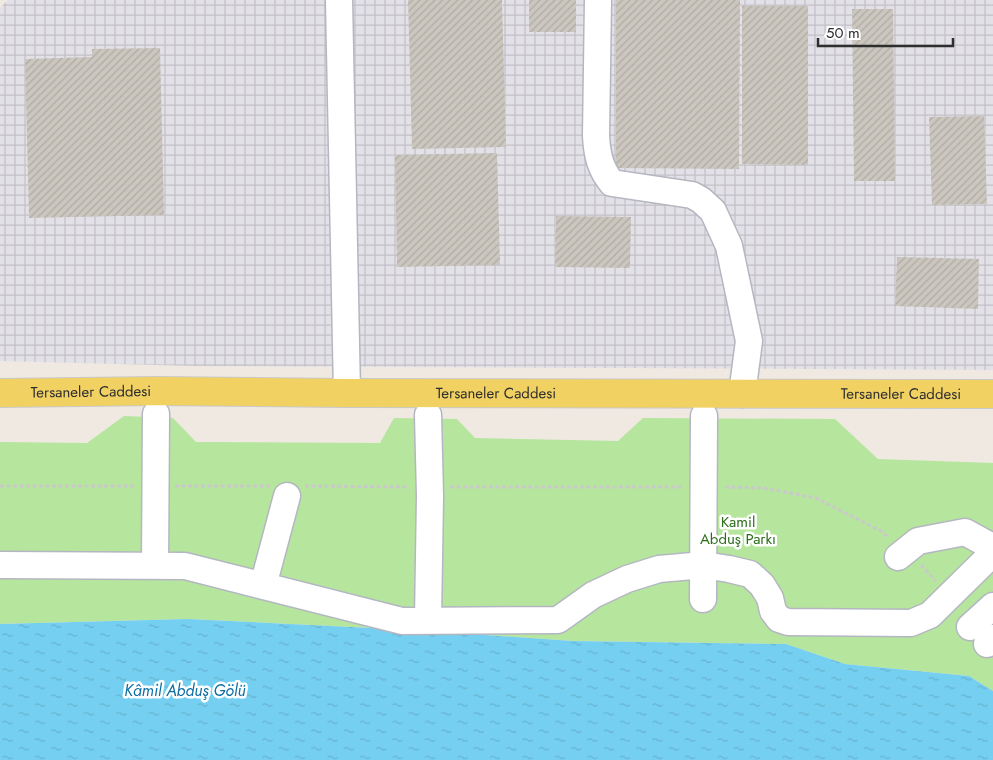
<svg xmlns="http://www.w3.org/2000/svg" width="993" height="760" font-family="Jost,sans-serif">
	<defs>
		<pattern id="industrial-grid" width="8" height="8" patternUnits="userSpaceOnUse" patternTransform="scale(1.25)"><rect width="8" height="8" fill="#e3e1e8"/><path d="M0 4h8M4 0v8" fill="none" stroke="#c3c1c7"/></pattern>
		<pattern id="water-ripples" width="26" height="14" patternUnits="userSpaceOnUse" patternTransform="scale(1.25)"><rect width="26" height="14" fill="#75cff0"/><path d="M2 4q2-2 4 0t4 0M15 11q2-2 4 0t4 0" fill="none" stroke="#66b2ce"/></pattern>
		<pattern id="building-hatch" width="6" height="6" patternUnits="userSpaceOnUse" patternTransform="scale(1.25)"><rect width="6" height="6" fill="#cbc7bf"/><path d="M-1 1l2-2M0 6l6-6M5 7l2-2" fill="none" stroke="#afaba4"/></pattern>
	</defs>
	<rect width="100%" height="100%" fill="#efe9e1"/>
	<path fill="url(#industrial-grid)" d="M8,0H993V370L195,366L0,361V8Z"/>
	<path fill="#b6e59e" d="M124,416L173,418L196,442L380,443L394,418L457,419L475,438L618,441L643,418L835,419L878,459L993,463V691L969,676L845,664L786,644L573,641L412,630L188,619L0,624V442L87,443Z"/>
	<path fill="url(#water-ripples)" d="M188,619L412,630L573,641L786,644L845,664L969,676L993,691V760H0V624Z"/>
	<path fill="url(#building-hatch)" d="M408,0H502L506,147L412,149Z
		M529,0H576V32H529Z
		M616,0H740L739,169L616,168Z
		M742,6H808V165L742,164Z
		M852,9H893L895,181H854Z
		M160,48L164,215L29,218L25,59L92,57V49Z
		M984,116L987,204L932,205L929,117Z
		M497,153L500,265L397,267L395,155Z
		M556,216L631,217L630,268L555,267Z
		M897,257L979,259L978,309L895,306Z"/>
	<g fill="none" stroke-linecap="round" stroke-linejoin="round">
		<defs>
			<path id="minor" d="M339,0L347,393
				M598,0L596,136C597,154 600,169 612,183L692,195L701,200L713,211L729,246L749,341L742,394
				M898,557L918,541L965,532L987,544L993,550
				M0,565L185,566L402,621L558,620L593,595L627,579L659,569L704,565L729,569L750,574L762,585L770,598L773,611L779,619L788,622L911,623L930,615L993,553
				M155,566L156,414
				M263,586L287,496
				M703,599L704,416
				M428,620L430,496L428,415
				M970,627L993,606
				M987,644L993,638"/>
			<g id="major">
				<path id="s1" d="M0,393L157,391L347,393L993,394"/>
			</g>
		</defs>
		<use href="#minor" stroke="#b4b7c1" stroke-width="29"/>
		<use href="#major" stroke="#c9c9c9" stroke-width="30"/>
		<path stroke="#c9c9c9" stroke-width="3" stroke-dasharray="4 2.5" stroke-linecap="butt" d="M0,486H134
			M175,486H269
			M305,486L409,487
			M450,487H682
			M725,487L764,488L816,498L881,531L888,537
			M921,565L936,581"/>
		<use href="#minor" stroke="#fff" stroke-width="26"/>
		<use href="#major" stroke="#f2d163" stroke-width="28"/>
	</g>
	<g text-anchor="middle" stroke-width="5" stroke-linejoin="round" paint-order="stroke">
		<g font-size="15" fill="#2e2e2e" stroke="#fff">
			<text dy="5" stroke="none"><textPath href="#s1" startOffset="91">Tersaneler Caddesi</textPath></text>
			<text dy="5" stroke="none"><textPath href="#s1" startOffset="496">Tersaneler Caddesi</textPath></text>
			<text dy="5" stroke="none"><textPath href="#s1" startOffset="901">Tersaneler Caddesi</textPath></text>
		</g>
		<g font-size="15" fill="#2c6e1b" stroke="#fff">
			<text x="738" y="527">Kamil<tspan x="738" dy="17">Abduş Parkı</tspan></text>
		</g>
		<g font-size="16" font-style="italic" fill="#0d6fa3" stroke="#fff">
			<text x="185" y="696">Kâmil Abduş Gölü</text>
		</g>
	</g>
	<path d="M818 38v8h135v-8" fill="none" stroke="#2e2e2e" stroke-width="2.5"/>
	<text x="826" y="38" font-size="15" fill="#2e2e2e" stroke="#ffffff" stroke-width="4" paint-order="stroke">50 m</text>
</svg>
